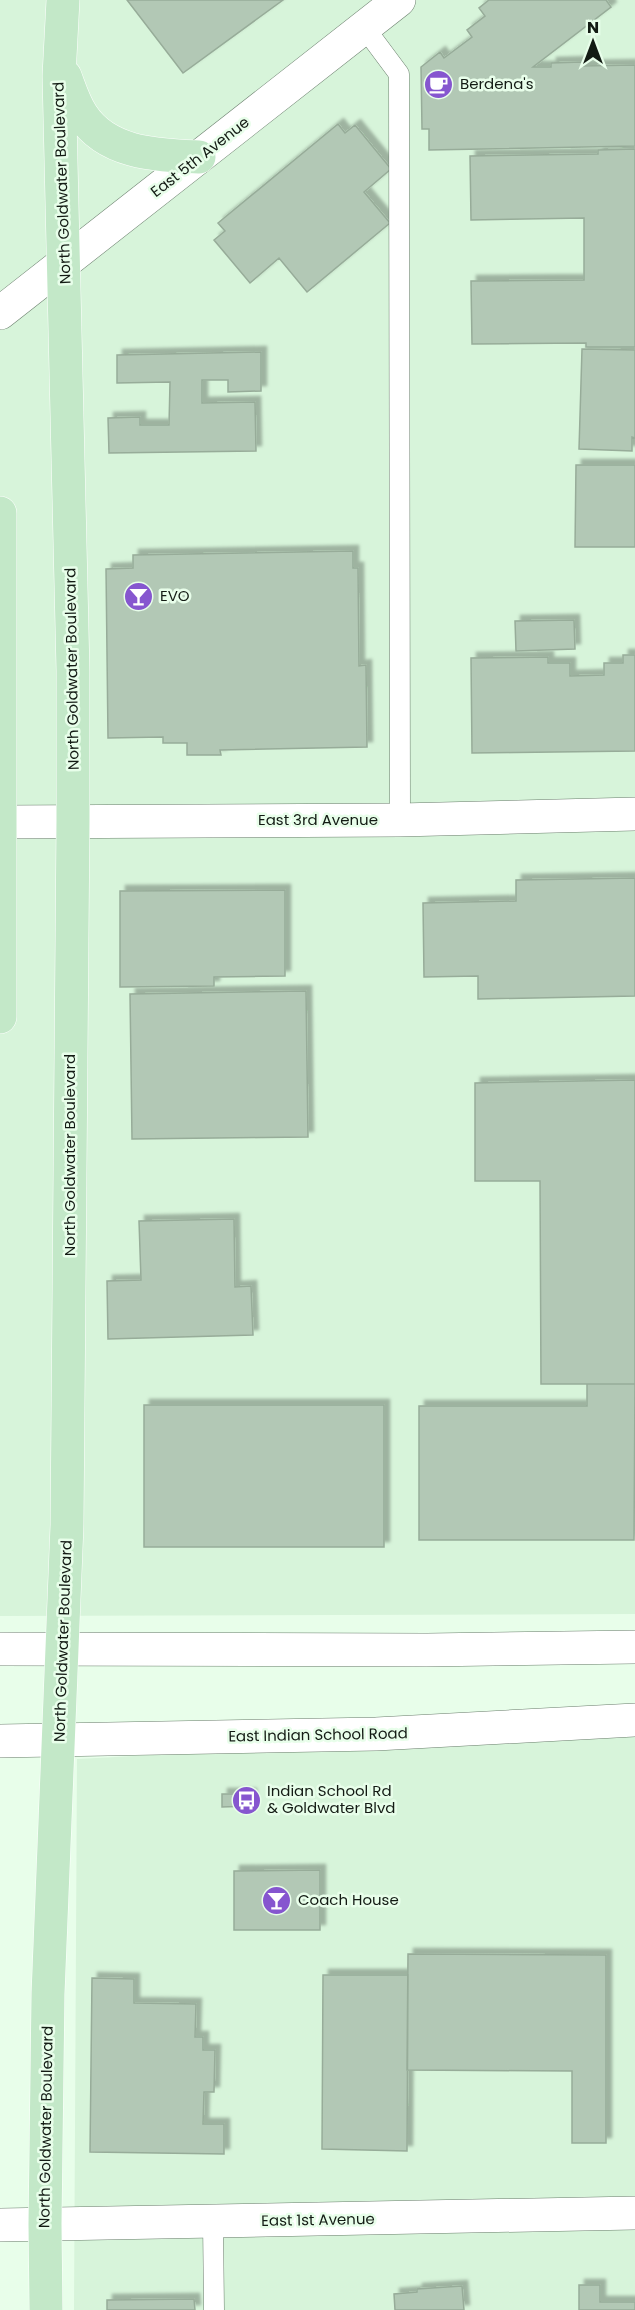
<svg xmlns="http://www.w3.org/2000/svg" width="635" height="2310" font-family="Poppins,sans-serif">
	<defs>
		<filter id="shadow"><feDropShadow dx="5.5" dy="-5.5" stdDeviation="1.5" flood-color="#0004"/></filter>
	</defs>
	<rect width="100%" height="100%" fill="#e8feea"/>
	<path fill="#d7f4da" d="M0,0H635V1614L0,1616Z
		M635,1730V2310H74L77,1759Z"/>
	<path fill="#b2c8b5" stroke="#97ac99" stroke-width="1.5" filter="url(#shadow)" d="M127,0H283L183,73Z
		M489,0H606L611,7L533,67H551V63L582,62V66L635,65V146L429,150V129H422L421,67L440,52L444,58L472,37L467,30L485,16L479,8Z
		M338,124L345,133L355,125L391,169L364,192L390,223L307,292L279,258L250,283L214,240L225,231L218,223Z
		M635,149V347H586V343L472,344L471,281L584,280V218L471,220L470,156L598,154V150Z
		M582,349L635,350V438L632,437V451L579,449Z
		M261,352V391L228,392V380H202V403L255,402L256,451L109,453L108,418L140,417V425H169L170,382L117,383V355Z
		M576,465H635V547H575Z
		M353,551V568H358L359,666L366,665L367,747L220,750L221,755H187V743H163V737L108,738L106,569L133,568V555Z
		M574,620L575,649L516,651L515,621Z
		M623,655H635V751L472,753L471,658L548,657V663H570V676L604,675V663H623Z
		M635,878V996L478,999V976L424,977L423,903L516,901V880Z
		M285,890V976L214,977V986L120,987V891Z
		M306,991L308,1137L132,1139L130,994Z
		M635,1080V1384H541L540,1181H475V1083Z
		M234,1219L235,1287L251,1286L253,1335L108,1339L107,1281L141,1280L139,1221Z
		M587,1384H635L634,1540H419V1406H587Z
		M144,1405H384V1547H144Z
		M222,1794H251V1806L222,1807Z
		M320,1870V1930H234V1871Z
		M408,1954L606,1955V2143H572V2071L407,2070Z
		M323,1975H408L407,2151L322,2149Z
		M92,1978L134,1979V2003L196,2004L195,2037H203V2050H215L214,2092H204L203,2124H224V2154L90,2152Z
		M579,2285H600V2302H635V2310H579Z
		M462,2286L464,2310H395L394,2294L417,2292V2289Z
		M194,2299L195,2310H107V2300Z"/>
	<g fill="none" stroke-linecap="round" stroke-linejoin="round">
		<defs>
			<path id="lane" d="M364,27L399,74L400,820
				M213,2222L214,2310"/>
			<path id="street" d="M0,313L399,0
				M0,2225L635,2213"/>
			<path id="secondary" d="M0,822L400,820L635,814
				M0,1649L427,1650L635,1647
				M0,1741L376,1734L635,1720"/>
			<path id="primary" d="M65,76C70,89 74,103 82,115C107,154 157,155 199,157
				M0,513V1017
				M46,2310L45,2224L48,1994L67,1525L73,820V671L59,76L63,0"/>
		</defs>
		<use href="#lane" stroke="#6a7e6c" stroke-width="21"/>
		<use href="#street" stroke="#6a7e6c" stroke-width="34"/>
		<use href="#secondary" stroke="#6a7e6c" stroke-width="34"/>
		<use href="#primary" stroke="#fff" stroke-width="34"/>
		<use href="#lane" stroke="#fff" stroke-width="20"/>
		<use href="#street" stroke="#fff" stroke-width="33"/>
		<use href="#secondary" stroke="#fff" stroke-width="33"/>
		<use href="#primary" stroke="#c3e8c8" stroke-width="33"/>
	</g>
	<defs>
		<symbol id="cafe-disc" viewBox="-11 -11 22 22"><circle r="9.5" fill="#8656cf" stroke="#e8feea"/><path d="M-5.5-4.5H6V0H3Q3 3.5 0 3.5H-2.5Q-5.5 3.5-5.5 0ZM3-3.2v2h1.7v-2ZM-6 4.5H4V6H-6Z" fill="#fff"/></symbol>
		<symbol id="bar-disc" viewBox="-11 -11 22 22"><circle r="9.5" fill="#8656cf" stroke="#e8feea"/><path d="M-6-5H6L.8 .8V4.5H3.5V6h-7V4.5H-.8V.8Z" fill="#fff"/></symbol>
		<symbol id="bus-disc" viewBox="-11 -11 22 22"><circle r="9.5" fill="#8656cf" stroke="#e8feea"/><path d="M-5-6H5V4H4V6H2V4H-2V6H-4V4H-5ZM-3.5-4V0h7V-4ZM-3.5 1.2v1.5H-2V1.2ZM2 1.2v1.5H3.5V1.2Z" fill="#fff"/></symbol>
	</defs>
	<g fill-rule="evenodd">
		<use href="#cafe-disc" x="422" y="68" width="33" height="33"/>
		<use href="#bar-disc" x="122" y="580" width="33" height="33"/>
		<use href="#bus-disc" x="230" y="1784" width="33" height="33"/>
		<use href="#bar-disc" x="260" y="1884" width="33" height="33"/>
	</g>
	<g text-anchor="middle" stroke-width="5" stroke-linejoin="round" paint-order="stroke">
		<g font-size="15" fill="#131b14" stroke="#e8feea" text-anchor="start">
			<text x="460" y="89">Berdena's</text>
			<text x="160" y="601">EVO</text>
			<text x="267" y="1796">Indian School Rd<tspan x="267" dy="17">&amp; Goldwater Blvd</tspan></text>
			<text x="298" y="1905">Coach House</text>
		</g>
		<g font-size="15" fill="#131b14" stroke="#e8feea">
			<text transform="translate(200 157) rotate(-38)" y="5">East 5th Avenue</text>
			<text transform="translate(62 183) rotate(-92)" y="5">North Goldwater Boulevard</text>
			<text transform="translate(72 669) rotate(-91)" y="5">North Goldwater Boulevard</text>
			<text x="318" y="825">East 3rd Avenue</text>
			<text transform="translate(70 1155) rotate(-90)" y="5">North Goldwater Boulevard</text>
			<text transform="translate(63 1641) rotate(-88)" y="5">North Goldwater Boulevard</text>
			<text transform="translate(318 1735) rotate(-1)" y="5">East Indian School Road</text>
			<text transform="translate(46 2127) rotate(-89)" y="5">North Goldwater Boulevard</text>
			<text transform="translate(318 2220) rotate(-1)" y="5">East 1st Avenue</text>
		</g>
	</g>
	<g transform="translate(593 42)" stroke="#e8feea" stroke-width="4.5" paint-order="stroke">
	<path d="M0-4.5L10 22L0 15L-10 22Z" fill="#131b14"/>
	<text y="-9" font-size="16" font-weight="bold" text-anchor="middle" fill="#131b14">N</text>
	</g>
</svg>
